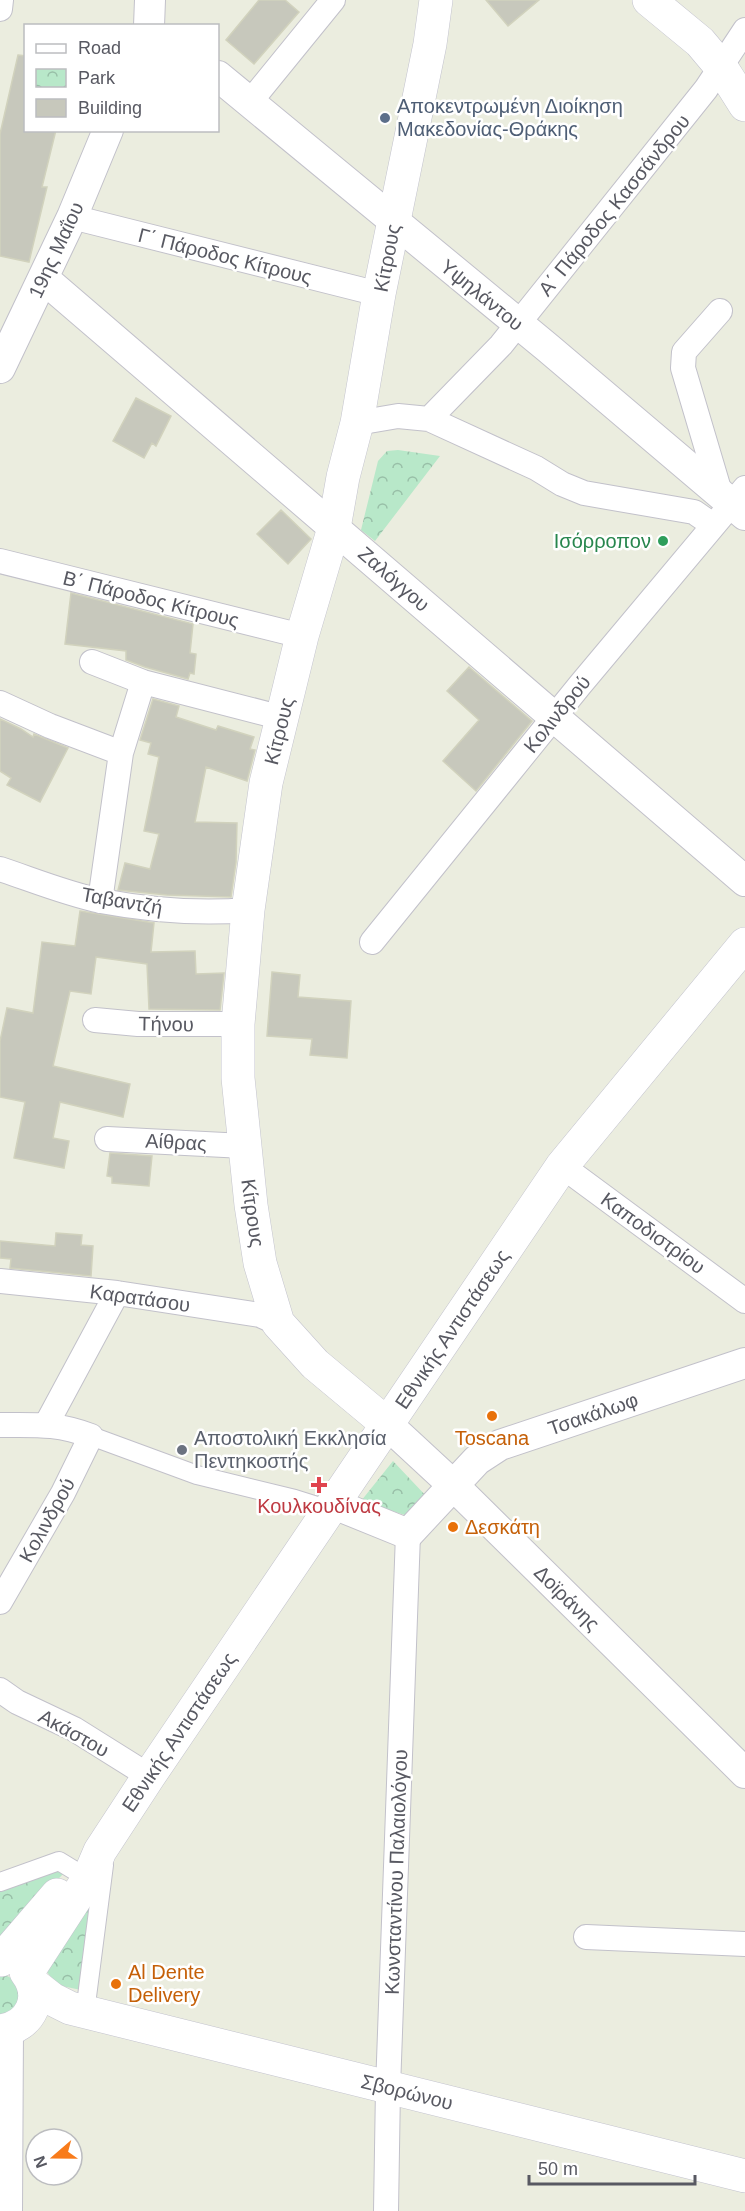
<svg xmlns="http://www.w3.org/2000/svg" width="745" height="2211" font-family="Arial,sans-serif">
	<defs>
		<pattern id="park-crowns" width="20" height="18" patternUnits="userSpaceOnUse" patternTransform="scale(1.5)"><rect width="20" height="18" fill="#b8e8c9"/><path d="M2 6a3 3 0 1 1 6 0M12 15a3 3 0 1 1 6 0" fill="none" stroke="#98bfa7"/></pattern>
	</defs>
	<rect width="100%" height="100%" fill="#ebeddf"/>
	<path fill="url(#park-crowns)" d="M398,450L440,456L375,541L361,530L378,461L387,451Z
		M393,1461L428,1498L411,1517L361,1501Z
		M56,1866L65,1872L0,1939V1886Z
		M99,1868L81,1990L57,1985L47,1972Z
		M0,1974C17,1977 18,1987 22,2002L0,2020Z"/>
	<path fill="#c7c8bc" stroke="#d1d2bd" stroke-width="1.5" d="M259,0H285L299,12L254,64L226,40Z
		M486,0H539L508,26Z
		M18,55L26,56V130H56L42,187H47L29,262L0,256V134Z
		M136,398L171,416L156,446L152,443L144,458L113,441Z
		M281,510L311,539L288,564L257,534Z
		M71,593L193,624L190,653L196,654L194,674L190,673L188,679L145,667L126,660V651L65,644Z
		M469,667L532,721L476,791L443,761L479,720L447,691Z
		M153,699L179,706L176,717L216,730L218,726L254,737L250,749L255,750L247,781L206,767L195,822L237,823L236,862L231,897L167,895L118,890L125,863L150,869L159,834L144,831L159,757L148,754L151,743L140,740Z
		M0,719L21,729L33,737L34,734L68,748L40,802L7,785L11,778L0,771Z
		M80,911L154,923L151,952L195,951L196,974L224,973L220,1010L149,1009L147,964L96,957L91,994L70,991L53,1066L130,1084L123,1117L60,1102L53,1138L69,1141L64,1168L14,1158L25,1102L0,1097V1041L7,1008L33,1013L42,942L75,946Z
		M272,972L300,975L298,997L351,1001L347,1058L310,1055L312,1039L267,1036Z
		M110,1153L152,1156L149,1186L112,1183V1177L107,1176Z
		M56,1233L82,1235L81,1245L93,1246L91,1276L10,1268L11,1259L0,1258V1241L55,1246Z"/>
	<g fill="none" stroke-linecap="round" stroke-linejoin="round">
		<defs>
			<path id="pedestrian" d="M91,1436L197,1475L295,1499L330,1510
				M0,1882L59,1861L77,1872
				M85,2012L104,1865"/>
			<path id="minor" d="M0,9L1,0
				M250,102L333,0
				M72,217L379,294
				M720,311L684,352L683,368L721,496
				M429,419L501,345L706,89L745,30
				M357,423L398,416L429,419L536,468L562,484L584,493L694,512L713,525
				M0,561L302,636
				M92,662L143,682L283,718
				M0,703L50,726L121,753
				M0,869C33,880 67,894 101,901C149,910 199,914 248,910
				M100,901L121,753L143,682
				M372,942L580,685L745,488
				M95,1020L138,1024H238
				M107,1139L244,1146
				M562,1166L745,1301
				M0,1281L117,1293L260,1315L278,1323
				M0,1425C35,1425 58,1423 91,1436L63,1493L0,1602
				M46,1425L117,1293
				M0,1690L17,1702L74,1729L149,1776
				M586,1937L745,1944
				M10,2211L11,2029
				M386,2211L388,2088L408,1534"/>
			<path id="tertiary" d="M149,26L150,0
				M218,76L548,348L745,515
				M43,278L745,881
				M0,368L72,217L108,130
				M387,1424L454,1486L745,1773
				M334,1504L408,1534L477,1460L500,1445L745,1363"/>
			<path id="secondary" d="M649,0L700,42L721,67L745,105
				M387,1424L315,1364L278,1323L260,1263L251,1205L238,1078V1024L248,910L266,783L302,636L334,528L343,477L357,423L379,294L430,44L436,0
				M1,1960L57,1895
				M27,1973L88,1879L100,1851L149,1776L562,1166L745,944
				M33,1984L52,1999L70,2008L745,2176
				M0,2031C31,2027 45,1997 26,1972"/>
		</defs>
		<use href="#pedestrian" stroke="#c2c1ca" stroke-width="20"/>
		<use href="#minor" stroke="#c2c1ca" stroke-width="26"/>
		<use href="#tertiary" stroke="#c2c1ca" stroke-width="32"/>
		<use href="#secondary" stroke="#c3c3ce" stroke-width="34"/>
		<use href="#pedestrian" stroke="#fff" stroke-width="18"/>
		<use href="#minor" stroke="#fff" stroke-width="24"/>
		<use href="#tertiary" stroke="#fff" stroke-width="30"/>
		<use href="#secondary" stroke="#fff" stroke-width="33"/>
	</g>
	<circle fill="#5c6f8a" stroke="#fff" stroke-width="2" cx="385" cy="118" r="6"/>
	<circle fill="#2e9e5b" stroke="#fff" stroke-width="2" cx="663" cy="541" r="6"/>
	<g fill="#e8710a" stroke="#fff" stroke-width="2">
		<circle cx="492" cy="1416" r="6"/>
		<circle cx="453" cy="1527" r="6"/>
		<circle cx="116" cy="1984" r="6"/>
	</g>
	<circle fill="#6b7280" stroke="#fff" stroke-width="2" cx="182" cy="1450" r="6"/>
	<path fill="#e0444e" stroke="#fff" stroke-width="2" d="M316 1476h6v6h6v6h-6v6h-6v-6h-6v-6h6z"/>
	<g text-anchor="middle" stroke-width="5" stroke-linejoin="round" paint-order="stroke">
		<g font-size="20" fill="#4e5e75" stroke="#fff" text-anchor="start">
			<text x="397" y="113">Αποκεντρωμένη Διοίκηση<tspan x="397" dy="23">Μακεδονίας-Θράκης</tspan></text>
		</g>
		<g font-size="20" fill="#585962" stroke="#fff">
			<text transform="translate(614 205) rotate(-51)" y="7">Α΄ Πάροδος Κασσάνδρου</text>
			<text transform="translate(56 250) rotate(-65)" y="7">19ης Μαΐου</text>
			<text transform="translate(225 256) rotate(14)" y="7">Γ΄ Πάροδος Κίτρους</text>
			<text transform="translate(387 258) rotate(-79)" y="7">Κίτρους</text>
			<text transform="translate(482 295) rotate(39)" y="7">Υψηλάντου</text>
			<text transform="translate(394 579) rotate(41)" y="7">Ζαλόγγου</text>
			<text transform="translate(151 599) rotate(14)" y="7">Β΄ Πάροδος Κίτρους</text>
			<text transform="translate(557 714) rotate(-51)" y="7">Κολινδρού</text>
			<text transform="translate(279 731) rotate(-76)" y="7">Κίτρους</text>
			<text transform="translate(122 901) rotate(10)" y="7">Ταβαντζή</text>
			<text transform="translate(166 1024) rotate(1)" y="7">Τήνου</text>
			<text transform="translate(176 1142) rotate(3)" y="7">Αίθρας</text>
			<text transform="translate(253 1213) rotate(82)" y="7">Κίτρους</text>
			<text transform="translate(653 1233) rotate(36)" y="7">Καποδιστρίου</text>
			<text transform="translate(140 1298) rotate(8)" y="7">Καρατάσου</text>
			<text transform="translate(452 1329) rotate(-56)" y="7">Εθνικής Αντιστάσεως</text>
			<text transform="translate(593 1414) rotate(-19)" y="7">Τσακάλωφ</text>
			<text transform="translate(47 1520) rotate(-61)" y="7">Κολινδρού</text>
			<text transform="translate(567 1598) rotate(45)" y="7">Δοϊράνης</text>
			<text transform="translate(179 1732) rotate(-56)" y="7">Εθνικής Αντιστάσεως</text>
			<text transform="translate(74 1733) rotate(29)" y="7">Ακάστου</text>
			<text transform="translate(396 1872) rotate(-88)" y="7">Κωνσταντίνου Παλαιολόγου</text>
			<text transform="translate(407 2092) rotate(14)" y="7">Σβορώνου</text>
		</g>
		<g font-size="20" fill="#27864d" stroke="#fff" text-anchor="end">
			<text x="651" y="548">Ισόρροπον</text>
		</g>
		<g font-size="20" fill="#5b616d" stroke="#fff" text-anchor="start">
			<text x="194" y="1445">Αποστολική Εκκλησία<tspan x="194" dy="23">Πεντηκοστής</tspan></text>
		</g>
		<g font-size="20" fill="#c56008" stroke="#fff" text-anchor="start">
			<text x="492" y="1445" text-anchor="middle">Toscana</text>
			<text x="465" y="1534">Δεσκάτη</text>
			<text x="128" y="1979">Al Dente<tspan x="128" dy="23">Delivery</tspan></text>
		</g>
		<g font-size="20" fill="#be3a42" stroke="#fff">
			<text x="319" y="1513">Κουλκουδίνας</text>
		</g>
	</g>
	<rect x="24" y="24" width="195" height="108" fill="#ffffff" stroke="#bcbdc0" stroke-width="1.5"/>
	<rect x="36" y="44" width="30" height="9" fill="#ffffff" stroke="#bcbdc0" stroke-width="1.5"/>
	<text x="78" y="54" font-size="18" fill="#585962">Road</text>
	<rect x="36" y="69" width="30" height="18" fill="url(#park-crowns)" stroke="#bcbdc0" stroke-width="1.5"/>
	<text x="78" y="84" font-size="18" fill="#585962">Park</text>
	<rect x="36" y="99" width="30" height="18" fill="#c7c8bc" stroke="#bcbdc0" stroke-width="1.5"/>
	<text x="78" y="114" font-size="18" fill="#585962">Building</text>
	<g transform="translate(54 2157) rotate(250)"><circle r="28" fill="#ffffff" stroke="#bcbdc0" stroke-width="1.5"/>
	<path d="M0-4.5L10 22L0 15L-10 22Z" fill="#f87b1a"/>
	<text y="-9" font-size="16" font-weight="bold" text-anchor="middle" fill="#585962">N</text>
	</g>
	<path d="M529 2175v9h166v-9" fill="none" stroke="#585962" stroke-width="3"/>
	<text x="538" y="2175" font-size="18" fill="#585962" stroke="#ffffff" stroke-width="4.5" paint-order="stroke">50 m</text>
</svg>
